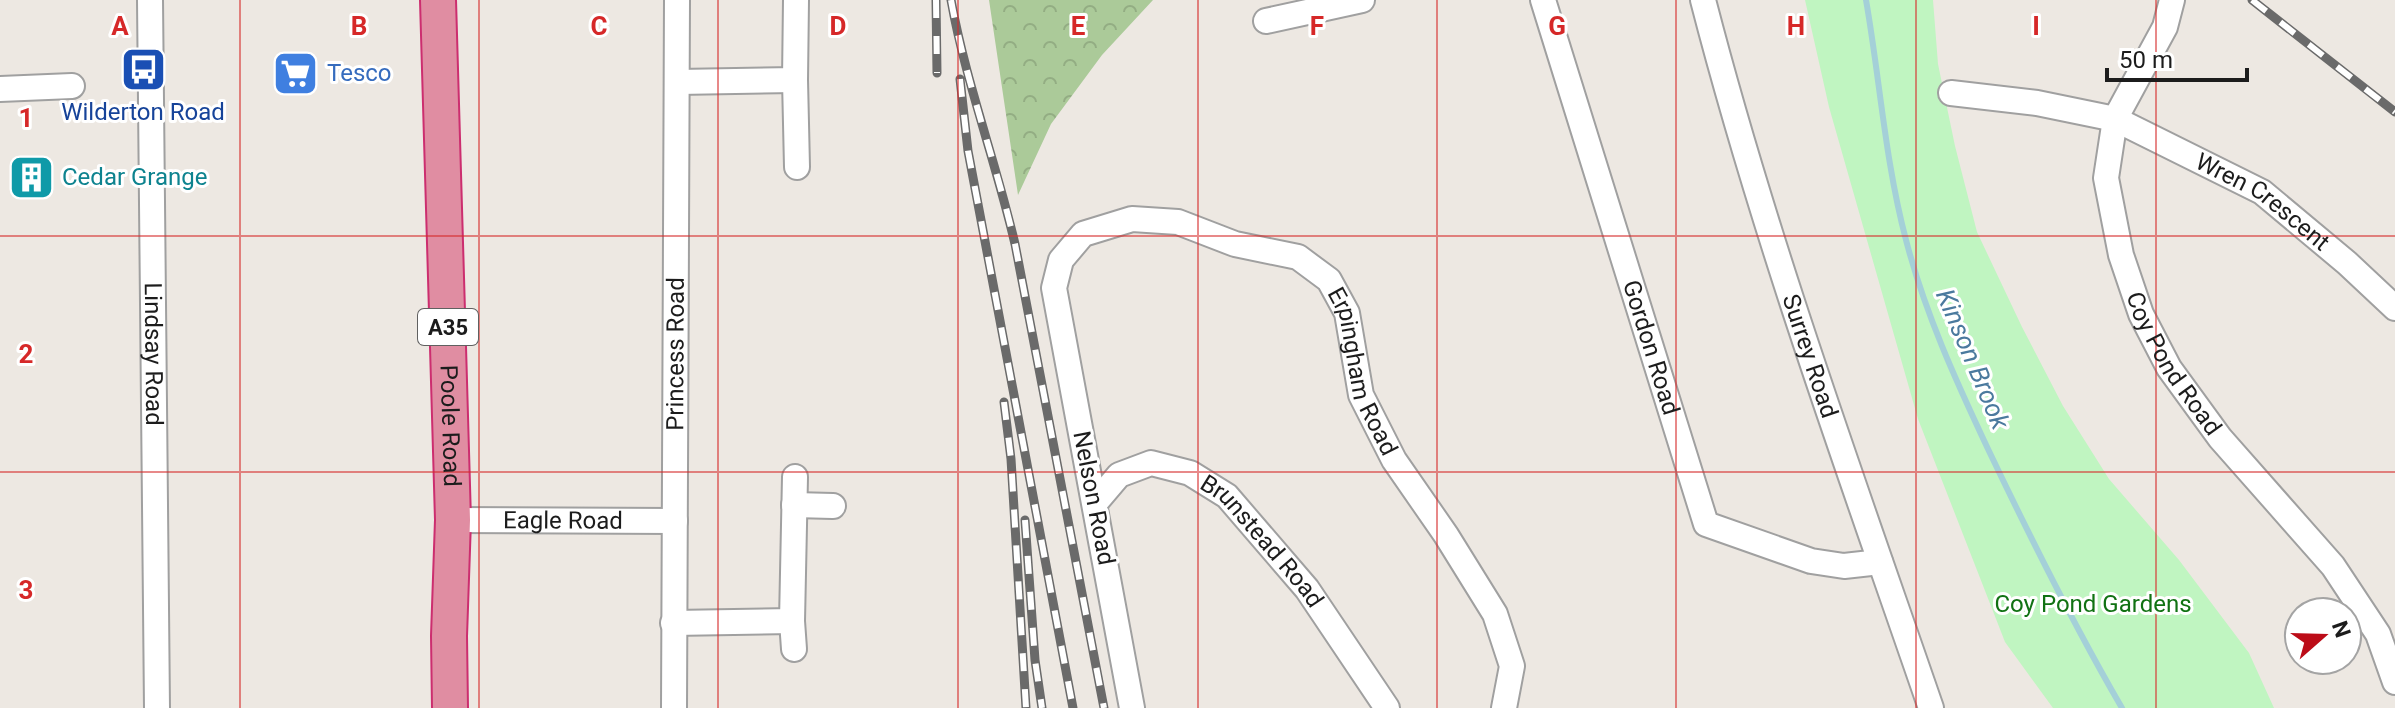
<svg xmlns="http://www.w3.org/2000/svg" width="2395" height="708" font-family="Roboto,sans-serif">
	<defs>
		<pattern id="forest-crowns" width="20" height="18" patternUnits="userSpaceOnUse" patternTransform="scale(2)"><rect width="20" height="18" fill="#abca99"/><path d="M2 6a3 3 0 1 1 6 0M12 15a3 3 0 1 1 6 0" fill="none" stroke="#93ad83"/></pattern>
	</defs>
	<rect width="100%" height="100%" fill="#ede8e2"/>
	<path fill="url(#forest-crowns)" d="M989,0H1153L1102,55L1051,124L1018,195Z"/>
	<path fill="#c0f5c1" d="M1805,0H1933L1938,64L1955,146L1977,232L2022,327L2063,406L2109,479L2179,560L2249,653L2274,708H2053L2005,642L1918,419L1829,107Z"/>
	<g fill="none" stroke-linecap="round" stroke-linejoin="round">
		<path stroke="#a4d0d8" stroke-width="6" d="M1866,0C1880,80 1885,161 1906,240C1925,313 1956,381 1988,449C2030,537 2073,624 2122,708"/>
		<defs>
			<g id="minor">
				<path id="s1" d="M150,0L157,708"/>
				<path id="s2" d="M1543,0L1706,524L1811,561L1844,566L1880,562"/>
				<path id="s3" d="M1703,0C1765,240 1850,473 1931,708"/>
				<path id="s4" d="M2172,0L2165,27L2115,119L2106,178L2121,255L2141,314L2169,368L2220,438L2333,566L2378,634L2395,682"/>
				<path d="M1266,21L1362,0"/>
				<path d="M795,80L797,167"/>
				<path d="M678,82L795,80L796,0"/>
				<path d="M0,89L72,86"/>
				<path id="s5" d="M1951,93L2037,103L2115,119L2262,192L2347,263L2395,308"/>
				<path id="s6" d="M1096,502L1119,475L1151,463L1190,473L1227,496L1307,589L1387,708"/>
				<path d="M794,505L833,506"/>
				<path id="s7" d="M453,520L675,521"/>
				<path d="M792,621L794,649"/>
				<path d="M673,623L792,621L795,477"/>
				<path id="s8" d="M674,708L677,0"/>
				<path id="s9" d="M1132,708L1054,288L1061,260L1083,234L1132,219L1178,222L1235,244L1298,257L1329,280L1347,313L1361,395L1394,460L1446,535L1495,614L1512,666L1504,708"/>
			</g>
			<g id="highway">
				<path id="s10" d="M438,0L453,520L449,636L450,708"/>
			</g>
		</defs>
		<use href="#minor" stroke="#a0a0a0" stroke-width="28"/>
		<use href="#highway" stroke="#cc2e6f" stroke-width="38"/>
		<use href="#minor" stroke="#fff" stroke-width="24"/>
		<use href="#highway" stroke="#e08da2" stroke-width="34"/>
		<defs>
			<path id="rail" d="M936,0L937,73
				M951,0C966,83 996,162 1015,244L1104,708
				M2252,0L2395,112
				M960,79L968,151L1073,708
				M1004,402L1011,459L1026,708
				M1025,520L1035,660L1042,708"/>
		</defs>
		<use href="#rail" stroke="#6a6a6a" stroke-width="9"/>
		<use href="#rail" stroke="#fff" stroke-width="6" stroke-dasharray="18" stroke-linecap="butt"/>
	</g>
	<path fill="none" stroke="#d62828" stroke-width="2" stroke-opacity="0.55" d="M240,0V708M479,0V708M718,0V708M958,0V708M1198,0V708M1437,0V708M1676,0V708M1916,0V708M2156,0V708M0,236H2395M0,472H2395"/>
	<defs>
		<symbol id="bus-square" viewBox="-11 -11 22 22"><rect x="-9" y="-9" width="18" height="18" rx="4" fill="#1a4fb4" stroke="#fff"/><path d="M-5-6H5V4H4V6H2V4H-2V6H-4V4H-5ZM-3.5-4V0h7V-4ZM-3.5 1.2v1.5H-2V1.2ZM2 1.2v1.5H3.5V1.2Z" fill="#fff"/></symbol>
		<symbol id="supermarket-square" viewBox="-11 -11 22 22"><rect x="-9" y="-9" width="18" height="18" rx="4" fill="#3f7fe0" stroke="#fff"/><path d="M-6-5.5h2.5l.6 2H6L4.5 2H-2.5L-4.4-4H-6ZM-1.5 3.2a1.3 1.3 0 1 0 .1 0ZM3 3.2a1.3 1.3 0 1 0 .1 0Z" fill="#fff"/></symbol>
		<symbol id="building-square" viewBox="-11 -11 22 22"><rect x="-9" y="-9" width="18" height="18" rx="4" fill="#0f9aa8" stroke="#fff"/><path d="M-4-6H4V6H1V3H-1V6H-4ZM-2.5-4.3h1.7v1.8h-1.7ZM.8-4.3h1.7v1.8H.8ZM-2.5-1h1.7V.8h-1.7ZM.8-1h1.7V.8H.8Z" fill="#fff"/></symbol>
	</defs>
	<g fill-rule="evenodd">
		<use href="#bus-square" x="118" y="44" width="51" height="51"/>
		<use href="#supermarket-square" x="270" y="48" width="51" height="51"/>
		<use href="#building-square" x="6" y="152" width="51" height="51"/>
	</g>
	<g text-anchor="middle" stroke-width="6" stroke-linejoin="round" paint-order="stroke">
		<rect fill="#fff" stroke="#606060" stroke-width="2" x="418" y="309" width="60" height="36" rx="6"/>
		<g font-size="22" font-weight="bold" fill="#1c1c1c">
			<text x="448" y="335">A35</text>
		</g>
		<g font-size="24" fill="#366cbe" stroke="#fff" text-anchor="start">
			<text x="327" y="81">Tesco</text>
		</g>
		<g font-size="24" fill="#164399" stroke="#fff">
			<text x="143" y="120">Wilderton Road</text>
		</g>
		<g font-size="24" fill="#0d838f" stroke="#fff" text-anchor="start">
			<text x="62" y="185">Cedar Grange</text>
		</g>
		<g font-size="24" fill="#1c1c1c" stroke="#fff">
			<text dy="8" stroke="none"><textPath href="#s5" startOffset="336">Wren Crescent</textPath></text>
			<text dy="8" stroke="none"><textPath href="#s2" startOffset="364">Gordon Road</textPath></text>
			<text dy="8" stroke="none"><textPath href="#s1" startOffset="354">Lindsay Road</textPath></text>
			<text dy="8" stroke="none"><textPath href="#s8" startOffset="354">Princess Road</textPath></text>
			<text dy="8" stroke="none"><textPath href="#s3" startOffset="372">Surrey Road</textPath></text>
			<text dy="8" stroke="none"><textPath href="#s4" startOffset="392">Coy Pond Road</textPath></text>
			<text dy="8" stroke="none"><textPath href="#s9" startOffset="850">Erpingham Road</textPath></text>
			<text dy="8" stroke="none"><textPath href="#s10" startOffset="426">Poole Road</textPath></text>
			<text transform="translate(1094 498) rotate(79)" y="8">Nelson Road</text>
			<text dy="8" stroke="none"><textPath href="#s7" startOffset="110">Eagle Road</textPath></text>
			<text dy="8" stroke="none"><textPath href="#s6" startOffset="210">Brunstead Road</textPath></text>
		</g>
		<g font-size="24" fill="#117213" stroke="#fff">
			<text x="2093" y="612">Coy Pond Gardens</text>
		</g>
		<g font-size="26" font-style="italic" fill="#4b7a9e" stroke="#fff">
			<text transform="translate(1973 359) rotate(67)" y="9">Kinson Brook</text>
		</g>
	</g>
	<g font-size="26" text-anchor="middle" font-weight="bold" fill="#d62828" stroke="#fff" stroke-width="6" stroke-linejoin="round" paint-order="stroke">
		<text x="120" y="35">A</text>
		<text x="359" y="35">B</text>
		<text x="599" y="35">C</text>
		<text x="838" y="35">D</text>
		<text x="1078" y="35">E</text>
		<text x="1317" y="35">F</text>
		<text x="1557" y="35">G</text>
		<text x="1796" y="35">H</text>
		<text x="2036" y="35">I</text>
		<text x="26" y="127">1</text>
		<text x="26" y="363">2</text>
		<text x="26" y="599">3</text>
	</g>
	<g transform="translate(2323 636) rotate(70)"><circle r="38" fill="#ffffff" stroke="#a4a4a4" stroke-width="2"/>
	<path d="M0-6L14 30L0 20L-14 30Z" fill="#bc0c18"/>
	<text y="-12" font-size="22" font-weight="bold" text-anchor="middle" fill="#1c1c1c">N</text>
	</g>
	<path d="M2107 68v12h140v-12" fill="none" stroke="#1c1c1c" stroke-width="4"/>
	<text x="2119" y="68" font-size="24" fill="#1c1c1c" stroke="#ffffff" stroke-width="6" paint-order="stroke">50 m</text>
</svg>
